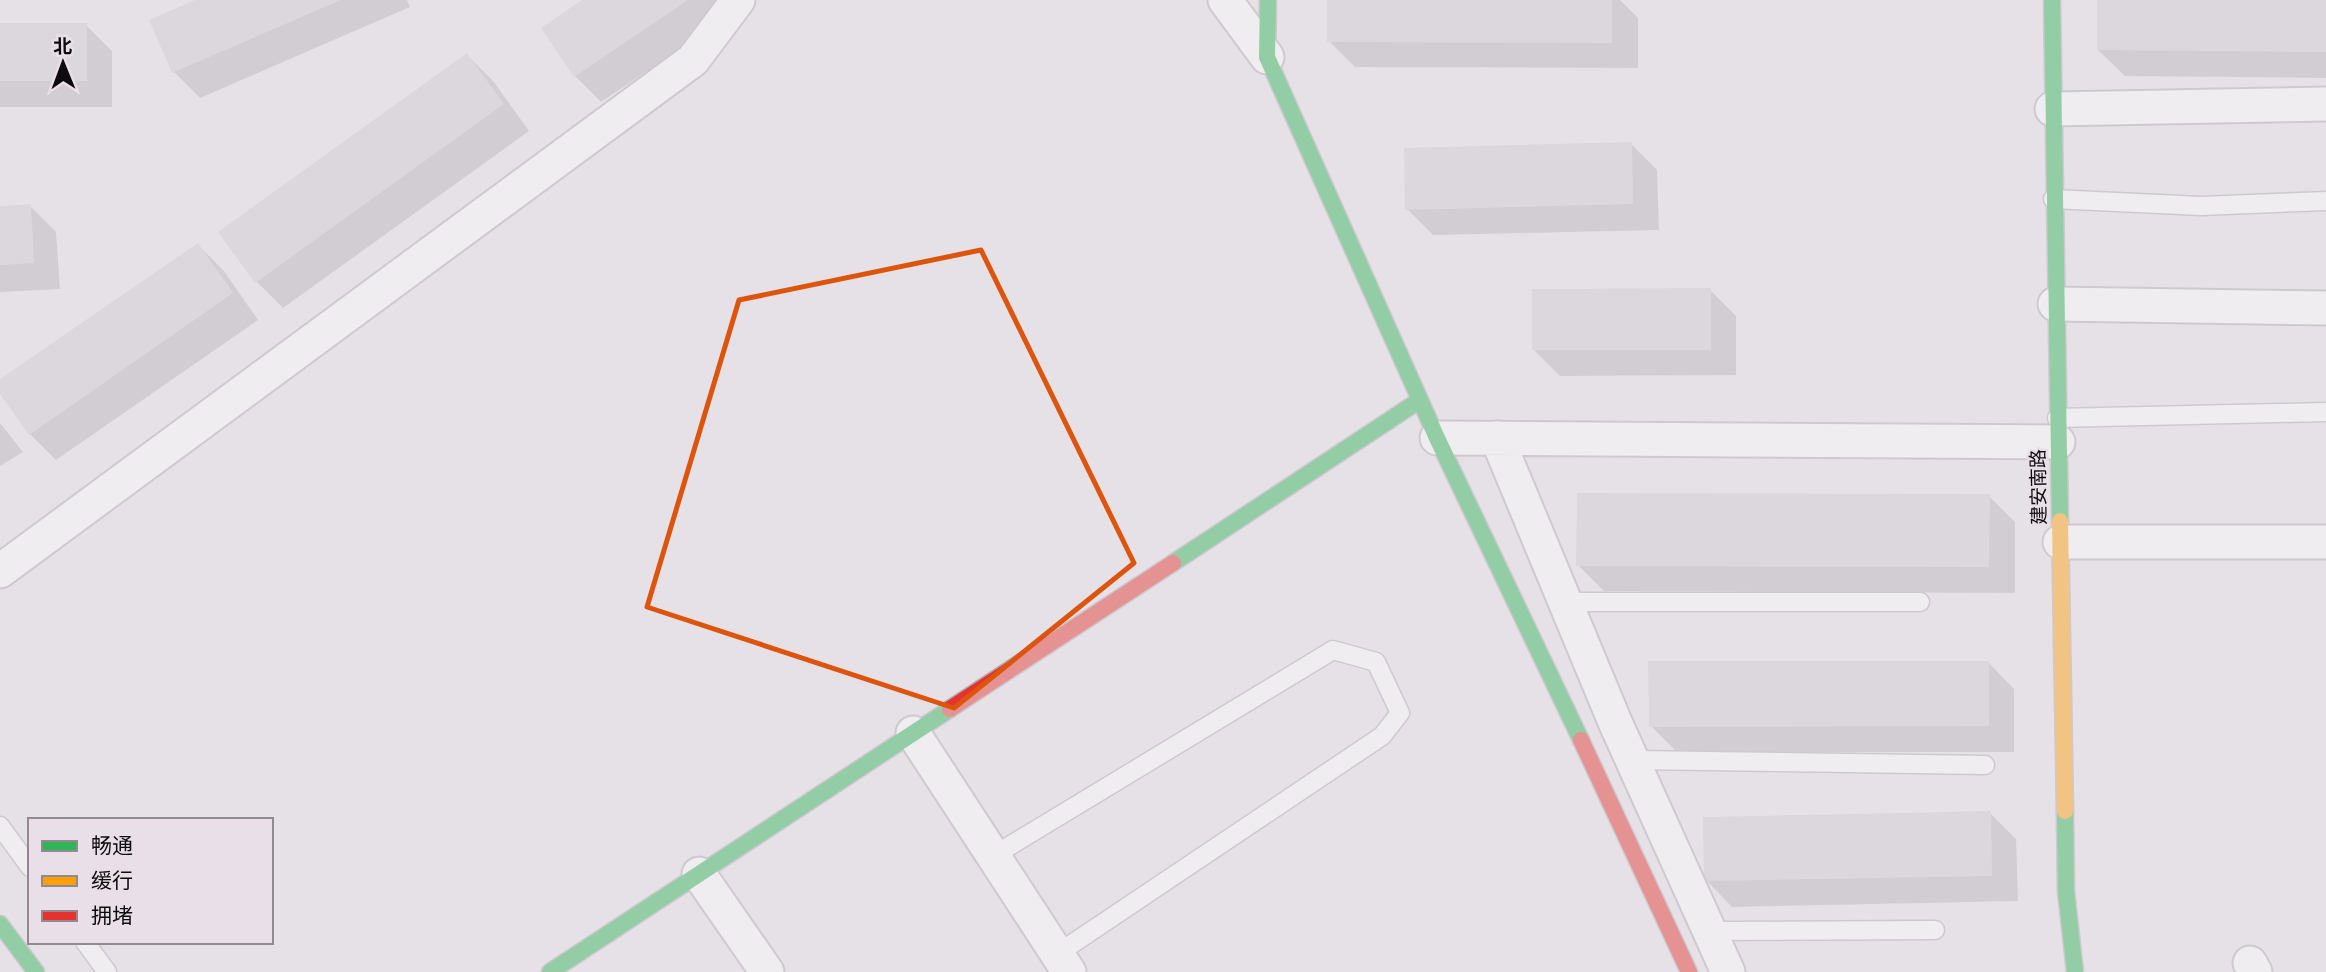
<svg xmlns="http://www.w3.org/2000/svg" width="2326" height="972" font-family="Montserrat,'Noto Sans SC',sans-serif">
	<rect width="100%" height="100%" fill="#e6e1e7"/>
	<path fill="#0003" d="M199,0H407L410,7L200,98L174,72Z
		M585,0H728L736,11L601,102L575,76Z
		M1329,0H1620L1638,18V68L1355,67L1329,41Z
		M2099,0H2326V78L2125,76L2098,50Z
		M0,25H86L112,51V107H0Z
		M467,55L493,81L529,131L283,308L257,282L220,232Z
		M1631,144L1657,170L1659,230L1433,235L1407,209Z
		M30,206L56,232L60,289L0,292V207Z
		M198,245L224,271L258,320L56,460L30,434L0,391V382Z
		M1710,290L1736,316V375L1560,376L1534,350Z
		M0,423L23,452L0,466Z
		M1989,496L2015,522V593L1604,591L1578,565Z
		M1988,662L2014,689V752H1677L1651,726Z
		M1990,813L2016,839L2018,901L1732,907L1706,880Z"/>
	<path fill="#cfcace" d="M195,0H341L172,73L149,20Z
		M582,0H688L574,77L541,28Z
		M1327,0H1612V43L1327,42Z
		M2097,0H2326V52L2097,50Z
		M0,23H87V81H0Z
		M467,53L504,104L255,283L218,232Z
		M1632,142L1633,204L1405,210L1404,148Z
		M31,204L34,263L0,265V206Z
		M198,243L233,293L29,435L0,394V379Z
		M1711,288V350H1532V289Z
		M1577,493L1990,494L1989,567L1576,566Z
		M1648,661H1989V726L1649,727Z
		M1991,811L1992,876L1704,881L1703,817Z"/>
	<g fill="none" stroke-linecap="round" stroke-linejoin="round">
		<defs>
			<path id="lane" d="M2053,199L2201,206L2326,201
				M2057,418L2326,412
				M1565,602H1920
				M1632,760L1985,765
				M0,826L30,867
				M993,856L1333,650L1376,662L1400,713L1382,736L1057,954
				M1710,931L1935,930
				M85,942L107,972"/>
			<path id="street" d="M1225,0L1267,57
				M2052,109L2326,104
				M2055,304L2326,308
				M1437,438L2058,442
				M1497,438L1615,722L1728,972
				M2060,542H2326
				M0,571L693,60L738,0
				M913,733L1069,972
				M699,874L767,972
				M2250,963L2255,972"/>
			<path id="fast" d="M1268,0L1267,57L1437,438L1581,740
				M2052,0L2060,521
				M1173,563L1420,400
				M2065,811L2066,891L2075,972
				M0,924L36,972
				M550,972L950,709"/>
			<path id="slow" d="M2060,521L2065,811"/>
			<path id="jam" d="M950,709L1173,563
				M1581,740L1689,972"/>
		</defs>
		<use href="#lane" stroke="#b0acb1" stroke-width="21"/>
		<use href="#street" stroke="#b0acb1" stroke-width="37"/>
		<use href="#fast" stroke="#b0acb1" stroke-width="19"/>
		<use href="#slow" stroke="#b0acb1" stroke-width="19"/>
		<use href="#jam" stroke="#b0acb1" stroke-width="19"/>
		<use href="#lane" stroke="#fbfafb" stroke-width="18"/>
		<use href="#street" stroke="#fbfafb" stroke-width="33"/>
		<use href="#fast" stroke="#30b455" stroke-width="16"/>
		<use href="#slow" stroke="#ff9f0a" stroke-width="16"/>
		<use href="#jam" stroke="#e5322d" stroke-width="16"/>
	</g>
	<path d="M0 0H2326V972H0ZM981,250L1134,563L954,708L647,607L739,300Z" fill="#e6e1e7" fill-opacity=".55" fill-rule="evenodd"/>
	<path fill="none" stroke="#dd550c" stroke-width="5" stroke-linejoin="round" d="M981,250L1134,563L954,708L647,607L739,300Z"/>
	<g text-anchor="middle" stroke-width="5" stroke-linejoin="round" paint-order="stroke">
		<g font-size="19" fill="#0e0b0e" stroke="#e8dfe9">
			<text transform="translate(2038 487) rotate(-91)" y="7">建安南路</text>
		</g>
	</g>
	<rect x="28" y="818" width="245" height="126" fill="#e8dfe9" stroke="#918a91" stroke-width="2"/>
	<rect x="42" y="841" width="35" height="10" fill="#30b455" stroke="#918a91" stroke-width="2"/>
	<text x="91" y="853" font-size="21" fill="#0e0b0e">畅通</text>
	<rect x="42" y="876" width="35" height="10" fill="#ff9f0a" stroke="#918a91" stroke-width="2"/>
	<text x="91" y="888" font-size="21" fill="#0e0b0e">缓行</text>
	<rect x="42" y="911" width="35" height="10" fill="#e5322d" stroke="#918a91" stroke-width="2"/>
	<text x="91" y="923" font-size="21" fill="#0e0b0e">拥堵</text>
	<g transform="translate(63 63) rotate(359)" stroke="#e8dfe9" stroke-width="5" paint-order="stroke">
	<path d="M0-5L12 26L0 18L-12 26Z" fill="#0e0b0e"/>
	<text y="-10" font-size="19" font-weight="bold" text-anchor="middle" fill="#0e0b0e">北</text>
	</g>
</svg>
